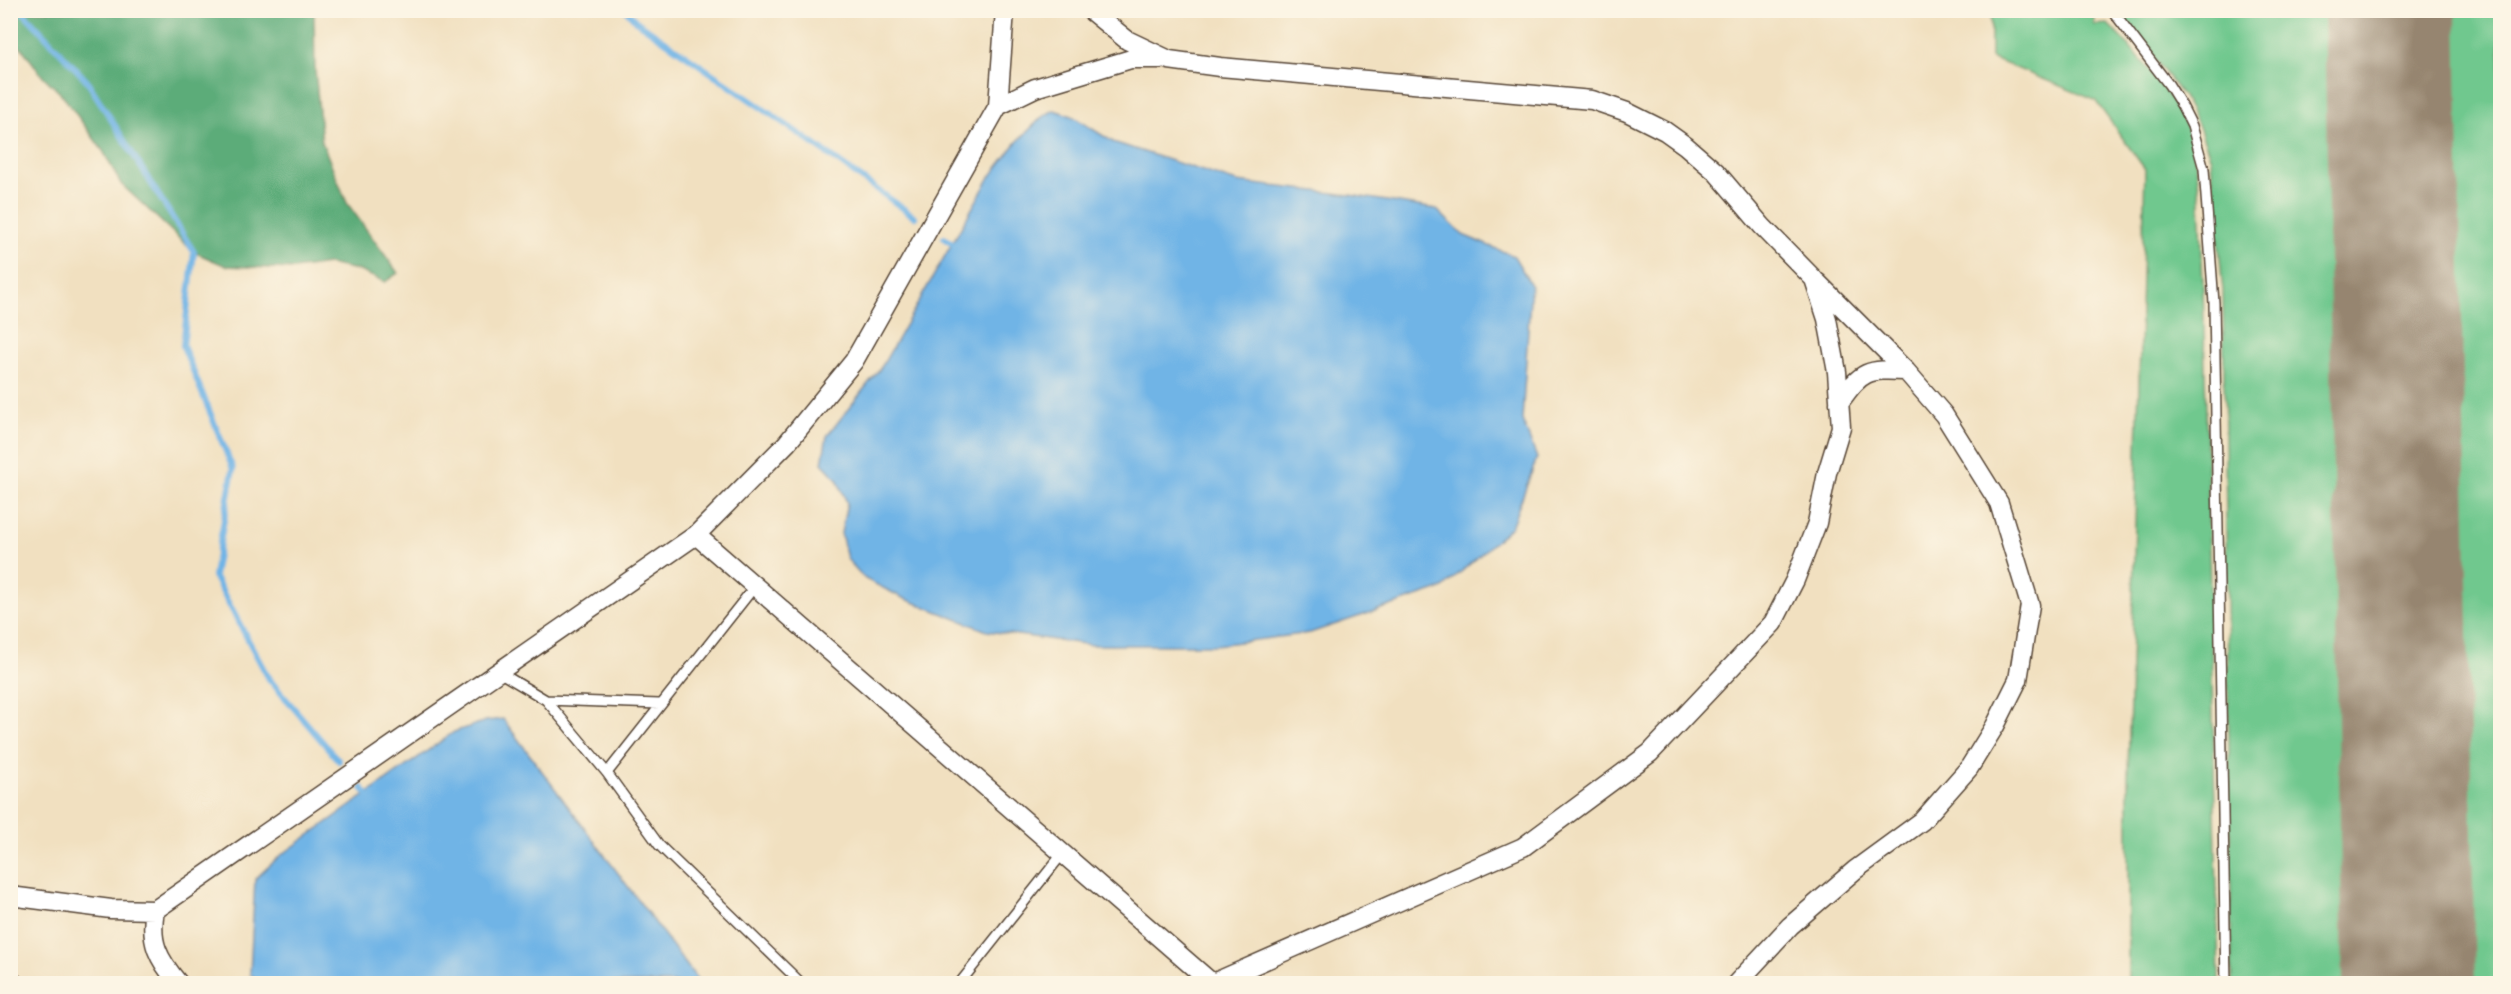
<svg xmlns="http://www.w3.org/2000/svg" width="2511" height="994" font-family="Kalam,sans-serif">
	<rect width="100%" height="100%" fill="#fcf5e5"/>
	<filter id="ink" filterUnits="userSpaceOnUse"><feTurbulence type="fractalNoise" baseFrequency=".0167" numOctaves="2"/><feDisplacementMap in="SourceGraphic" scale="12" xChannelSelector="R" yChannelSelector="G"/><feConvolveMatrix kernelMatrix="1 2 1 2 8 2 1 2 1" color-interpolation-filters="sRGB"/></filter>
	<filter id="wash" filterUnits="userSpaceOnUse"><feTurbulence type="fractalNoise" baseFrequency=".008" numOctaves="4" result="noise"/><feDisplacementMap in="SourceGraphic" scale="24" xChannelSelector="R" yChannelSelector="G"/><feGaussianBlur stdDeviation="1.35" result="paint"/><feColorMatrix in="noise" values="0 0 0 0 0 0 0 0 0 0 0 0 0 0 0 0 0 1.4 0 .05"/><feComposite in="paint" operator="in"/></filter>
	<g filter="url(#wash)">
		<rect width="100%" height="100%" fill="#f1e0c0"/>
		<path fill="#70c88e" stroke="#567956" stroke-width="1.5" d="M2122,10L2345,11L2363,983H2232L2223,291L2211,159L2198,124L2182,95L2122,17Z
			M1991,11H2094V25L2108,24C2137,55 2169,88 2186,127C2204,173 2200,234 2203,283L2219,983H2128V772L2145,169L2095,100L1991,58Z
			M2437,11H2500V983C2473,984 2460,979 2455,950Z"/>
		<path fill="#5cac79" stroke="#4c6b4c" stroke-width="1.5" d="M10,11H314L315,69L322,142L347,203L398,273L385,282L357,270L328,264L294,269L226,266L194,252L121,184L103,151L63,96L41,74L21,47L11,42Z"/>
		<path fill="#70b4e6" stroke="#566f82" stroke-width="1.5" d="M1054,110L1072,116L1113,142L1237,182L1350,195L1436,209L1463,235L1514,256L1531,285L1522,420L1537,458L1511,527L1443,588L1310,633L1216,645H1092L987,631L903,598L865,579L847,559L841,533L847,503L837,479L822,463L827,436L882,366L990,177L1017,142L1042,117Z
			M503,719L700,983H261L250,974L255,879L280,856L454,732L486,721Z"/>
		<g fill="none" stroke-linecap="round" stroke-linejoin="round">
			<path stroke="#70b4e6" stroke-width="6" d="M21,10L87,81L194,252L183,346L233,469L214,576L269,679L339,761
				M626,10L636,21L811,142L915,217
				M944,238L951,243
				M362,788L367,794"/>
			<path stroke="#96856f" stroke-width="52" d="M2408,938L2413,959L2423,984"/>
			<path stroke="#96856f" stroke-width="132" d="M2390,10L2409,984"/>
		</g>
	</g>
	<g filter="url(#ink)">
		<g fill="none" stroke-linecap="round" stroke-linejoin="round">
			<defs>
				<path id="lane" d="M2112,10L2169,85L2182,106L2192,126L2204,169L2214,303L2226,984
					M499,672L546,700L607,773L659,845L802,984
					M546,700L659,704
					M607,773L755,586
					M959,984L1063,853"/>
				<path id="street" d="M1090,10L1127,40L1169,60L1220,67L1592,100L1627,112L1665,131L1686,146L1716,172L1762,226L1814,279L1827,319L1837,372L1841,427L1827,473L1817,523L1795,580L1773,623L1650,753L1523,847L1213,983
					M998,106L1035,88L1131,59H1161
					M1839,403C1862,370 1867,369 1906,371
					M696,535L1213,984
					M10,896L111,909L155,910L696,535L787,443L854,361L998,106L1005,10
					M155,910C149,942 158,959 179,984
					M10,981L15,984
					M1736,984L1790,926L1855,870L1922,821L1969,768L1995,726L2018,680L2030,605L1999,503L1944,415L1906,371L1817,282"/>
			</defs>
			<use href="#lane" stroke="#564536" stroke-width="12"/>
			<use href="#street" stroke="#564536" stroke-width="21"/>
			<use href="#lane" stroke="#fff" stroke-width="9"/>
			<use href="#street" stroke="#fff" stroke-width="18"/>
		</g>
	</g>
	<rect width="2511" height="994" fill="none" stroke="#fcf5e5" stroke-width="36"/>
</svg>
